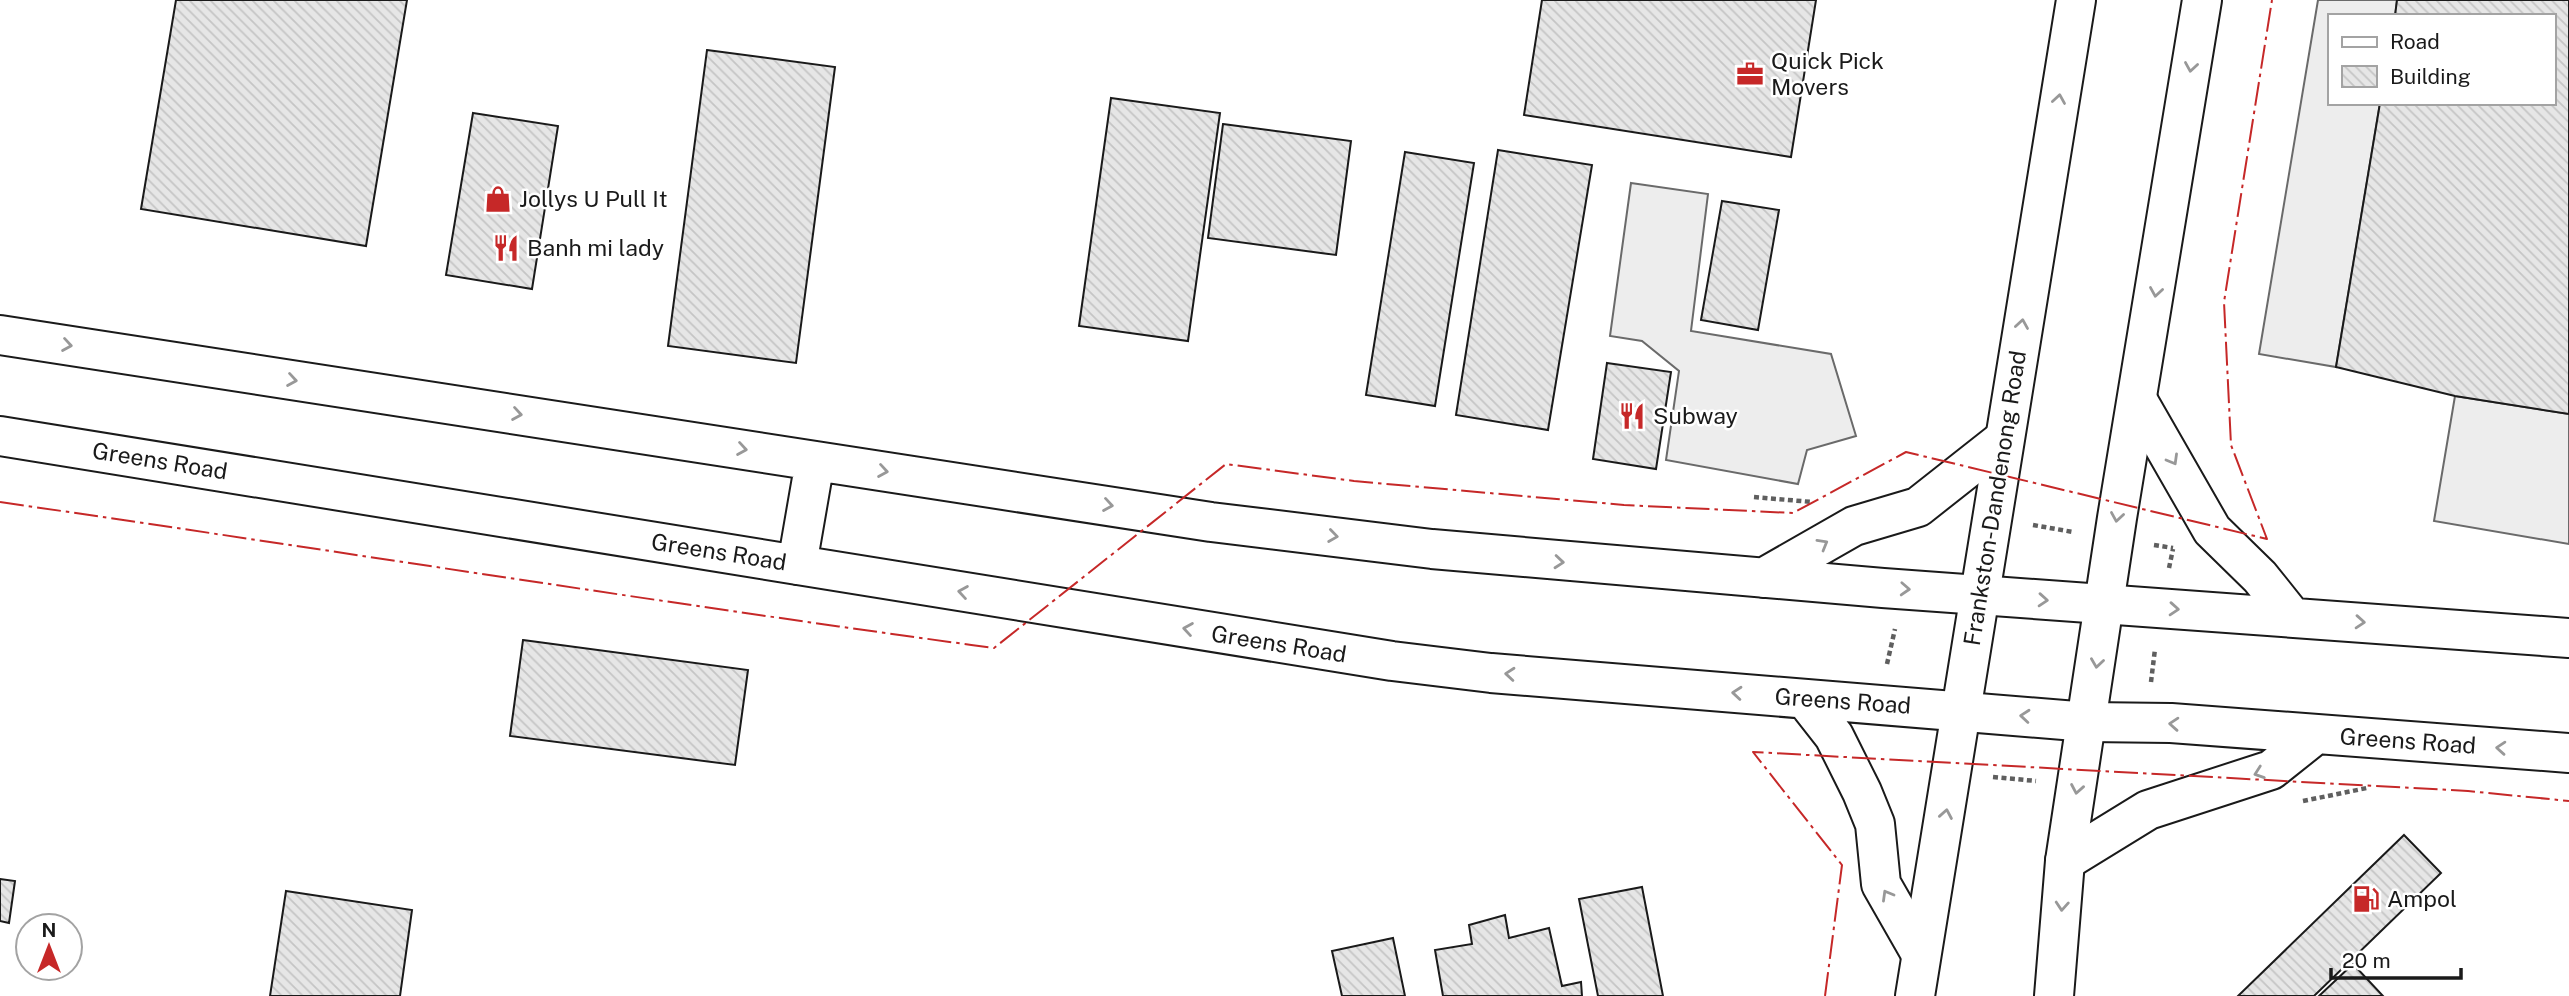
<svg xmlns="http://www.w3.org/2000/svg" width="2569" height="996" font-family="'Public Sans',sans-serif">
	<defs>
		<pattern id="building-back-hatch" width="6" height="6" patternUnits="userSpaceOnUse" patternTransform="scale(1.75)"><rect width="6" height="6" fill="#e6e6e6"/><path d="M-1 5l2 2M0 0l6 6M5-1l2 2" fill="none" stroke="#c5c5c5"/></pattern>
	</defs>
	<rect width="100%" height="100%" fill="#fff"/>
	<path fill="#ededed" stroke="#6a6a6a" stroke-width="2" d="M2318,0H2397L2395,16H2329V103H2380L2336,367L2259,354Z
		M1631,183L1708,194L1691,331L1831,354L1856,436L1807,450L1798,484L1666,460L1679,371L1642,341L1610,336Z
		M2455,396L2569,414V544L2434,521Z"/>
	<path fill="url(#building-back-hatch)" stroke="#1a1a1a" stroke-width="2" d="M176,0H407L366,246L141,209Z
		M1542,0H1816L1791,157L1524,115Z
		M2397,0H2569V414L2455,396L2336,367L2380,103H2553V16H2395Z
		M707,50L835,67L796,363L668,346Z
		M1111,98L1220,113L1188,341L1079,326Z
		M473,113L558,126L532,289L446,275Z
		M1223,124L1351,141L1336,255L1208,238Z
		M1498,150L1592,165L1548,430L1456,415Z
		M1405,152L1474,163L1435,406L1366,395Z
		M1722,201L1779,210L1758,330L1701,320Z
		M1607,363L1671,372L1656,469L1593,459Z
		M523,640L748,670L735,765L510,736Z
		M2404,835L2441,873L2314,996H2238Z
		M0,879L15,881L9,923L0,921Z
		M1642,887L1663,996H1598L1579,899Z
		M286,891L412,910L400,996H270Z
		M1505,915L1509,938L1549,928L1562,986L1581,982L1582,996H1443L1435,950L1472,944L1469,925Z
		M1393,938L1405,996H1342L1332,951Z
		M2353,964L2383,996H2319Z"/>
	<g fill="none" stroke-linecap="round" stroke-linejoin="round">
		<defs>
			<path id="major" d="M0,335L1211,522L1432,549L1883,588L2569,638
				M2138,401L2212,530L2260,577L2292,617
				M0,436L1392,661L1491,673L2088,722L2171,723L2569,753
				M797,565L815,461
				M1763,578L1854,526L1918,507L2003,440
				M1805,699L1834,736L1862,792L1875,824L1881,884L1921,954
				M2065,861L2148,810L2271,770L2315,735"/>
			<path id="highway" d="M1915,996L2076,0
				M2054,996L2065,861L2117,518L2202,0"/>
		</defs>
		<use href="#major" stroke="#1a1a1a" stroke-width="42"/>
		<use href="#highway" stroke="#1a1a1a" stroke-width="42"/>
		<path stroke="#5f5f5f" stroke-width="4.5" stroke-dasharray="5 3.5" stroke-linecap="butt" d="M1754,497L1812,502
			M2033,525L2073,532
			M2154,545L2173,548
			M2169,568L2173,549
			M1887,664L1895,629
			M2151,682L2155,649
			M1993,777L2036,781
			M2303,801L2367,788"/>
		<use href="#major" stroke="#fff" stroke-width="38"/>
		<use href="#highway" stroke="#fff" stroke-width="38"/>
		<path stroke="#c62828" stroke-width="2" stroke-dasharray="24 5 3.5 5" stroke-linecap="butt" d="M0,502C331,550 662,603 994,648L1226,464L1354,481L1624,505L1793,513L1906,452L2267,539L2231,445L2224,302L2272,0
			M1825,996L1842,865L1753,752L2468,791L2569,801"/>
	</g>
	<defs><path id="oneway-chevron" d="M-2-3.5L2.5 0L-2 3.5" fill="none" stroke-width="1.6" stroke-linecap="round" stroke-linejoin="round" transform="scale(1.75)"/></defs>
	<g stroke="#989898">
		<use href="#oneway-chevron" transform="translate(2191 67) rotate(99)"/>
		<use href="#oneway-chevron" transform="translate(2059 99) rotate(-81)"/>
		<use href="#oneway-chevron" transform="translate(2156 292) rotate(99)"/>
		<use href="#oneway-chevron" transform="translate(2022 324) rotate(-81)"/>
		<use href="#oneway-chevron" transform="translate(67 345) rotate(9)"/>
		<use href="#oneway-chevron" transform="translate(292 380) rotate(9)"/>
		<use href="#oneway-chevron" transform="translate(517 414) rotate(9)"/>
		<use href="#oneway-chevron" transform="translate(742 449) rotate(9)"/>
		<use href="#oneway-chevron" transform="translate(2173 460) rotate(60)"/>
		<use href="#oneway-chevron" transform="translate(883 471) rotate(9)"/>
		<use href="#oneway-chevron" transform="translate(1108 505) rotate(9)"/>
		<use href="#oneway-chevron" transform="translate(2117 517) rotate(99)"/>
		<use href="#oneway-chevron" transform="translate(1333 536) rotate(8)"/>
		<use href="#oneway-chevron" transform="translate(1823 544) rotate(-30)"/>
		<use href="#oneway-chevron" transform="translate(1559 562) rotate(5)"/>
		<use href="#oneway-chevron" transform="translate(1905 589) rotate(3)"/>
		<use href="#oneway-chevron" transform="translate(963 592) rotate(-171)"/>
		<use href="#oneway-chevron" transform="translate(2043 600) rotate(4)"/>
		<use href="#oneway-chevron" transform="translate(2174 609) rotate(4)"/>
		<use href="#oneway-chevron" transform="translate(2360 622) rotate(4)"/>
		<use href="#oneway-chevron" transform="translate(1188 629) rotate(-171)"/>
		<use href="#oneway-chevron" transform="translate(2097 663) rotate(98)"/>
		<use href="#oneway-chevron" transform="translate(1510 674) rotate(-175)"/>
		<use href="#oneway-chevron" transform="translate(1737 693) rotate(-175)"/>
		<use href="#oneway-chevron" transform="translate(2025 716) rotate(-175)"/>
		<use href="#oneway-chevron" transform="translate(2174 724) rotate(-176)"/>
		<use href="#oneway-chevron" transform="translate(2501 748) rotate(-176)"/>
		<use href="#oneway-chevron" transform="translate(2259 773) rotate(161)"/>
		<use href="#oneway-chevron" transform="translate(2077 789) rotate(100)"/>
		<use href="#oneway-chevron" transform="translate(1946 814) rotate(-80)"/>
		<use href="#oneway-chevron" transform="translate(1887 895) rotate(-120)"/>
		<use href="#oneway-chevron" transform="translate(2062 906) rotate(94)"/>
	</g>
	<defs>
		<symbol id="office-bare" viewBox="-9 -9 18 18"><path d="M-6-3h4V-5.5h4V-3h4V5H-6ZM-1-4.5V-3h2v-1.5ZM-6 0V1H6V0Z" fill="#c62828" stroke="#fff" stroke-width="2.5" paint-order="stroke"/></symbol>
		<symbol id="shop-bare" viewBox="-9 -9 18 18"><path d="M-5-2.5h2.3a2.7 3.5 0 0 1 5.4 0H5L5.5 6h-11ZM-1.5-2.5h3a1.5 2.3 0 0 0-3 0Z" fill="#c62828" stroke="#fff" stroke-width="2.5" paint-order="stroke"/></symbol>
		<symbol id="restaurant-bare" viewBox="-9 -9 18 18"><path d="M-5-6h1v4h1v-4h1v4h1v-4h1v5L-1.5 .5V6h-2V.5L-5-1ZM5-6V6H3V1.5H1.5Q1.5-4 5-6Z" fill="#c62828" stroke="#fff" stroke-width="2.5" paint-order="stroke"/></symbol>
		<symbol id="fuel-bare" viewBox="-9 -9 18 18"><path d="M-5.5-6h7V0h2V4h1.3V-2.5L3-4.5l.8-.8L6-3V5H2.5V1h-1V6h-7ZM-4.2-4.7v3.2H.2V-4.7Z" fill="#c62828" stroke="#fff" stroke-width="2.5" paint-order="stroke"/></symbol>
	</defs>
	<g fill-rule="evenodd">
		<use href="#office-bare" x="1731" y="55" width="38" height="38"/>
		<use href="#shop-bare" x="479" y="180" width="38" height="38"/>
		<use href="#restaurant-bare" x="487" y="229" width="38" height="38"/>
		<use href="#restaurant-bare" x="1613" y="397" width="38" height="38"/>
		<use href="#fuel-bare" x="2347" y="880" width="38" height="38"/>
	</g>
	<g text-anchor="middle" stroke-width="5" stroke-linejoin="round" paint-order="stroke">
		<g font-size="23" fill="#1a1a1a" stroke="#fff" text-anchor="start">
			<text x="1771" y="69">Quick Pick<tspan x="1771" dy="26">Movers</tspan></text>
			<text x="519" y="207">Jollys U Pull It</text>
			<text x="527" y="256">Banh mi lady</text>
			<text x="1653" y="424">Subway</text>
			<text x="2387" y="907">Ampol</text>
		</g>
		<g font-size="23" fill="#1a1a1a" stroke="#fff">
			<text transform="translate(160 461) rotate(9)" y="8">Greens Road</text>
			<text transform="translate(1995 498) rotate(-81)" y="8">Frankston-Dandenong Road</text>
			<text transform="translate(719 552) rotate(9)" y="8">Greens Road</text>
			<text transform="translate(1279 644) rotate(9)" y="8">Greens Road</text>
			<text transform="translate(1843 701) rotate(4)" y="8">Greens Road</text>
			<text transform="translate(2408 741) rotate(4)" y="8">Greens Road</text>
		</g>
	</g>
	<rect x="2328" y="14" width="228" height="91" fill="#ffffff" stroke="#a3a3a3" stroke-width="2"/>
	<rect x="2342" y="37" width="35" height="10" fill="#ffffff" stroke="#a3a3a3" stroke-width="2"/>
	<text x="2390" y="49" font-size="21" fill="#1a1a1a">Road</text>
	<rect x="2342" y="66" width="35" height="21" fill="url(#building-back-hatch)" stroke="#a3a3a3" stroke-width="2"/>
	<text x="2390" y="84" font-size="21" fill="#1a1a1a">Building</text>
	<g transform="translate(49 947)"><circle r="33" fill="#ffffff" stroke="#a3a3a3" stroke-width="2"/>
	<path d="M0-5L12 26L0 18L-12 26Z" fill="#c62828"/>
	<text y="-10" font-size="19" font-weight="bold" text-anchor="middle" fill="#1a1a1a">N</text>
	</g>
	<path d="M2331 968v10h130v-10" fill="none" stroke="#1a1a1a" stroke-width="3.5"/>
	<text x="2342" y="968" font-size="21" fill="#1a1a1a" stroke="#ffffff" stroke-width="5" paint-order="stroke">20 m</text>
</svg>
